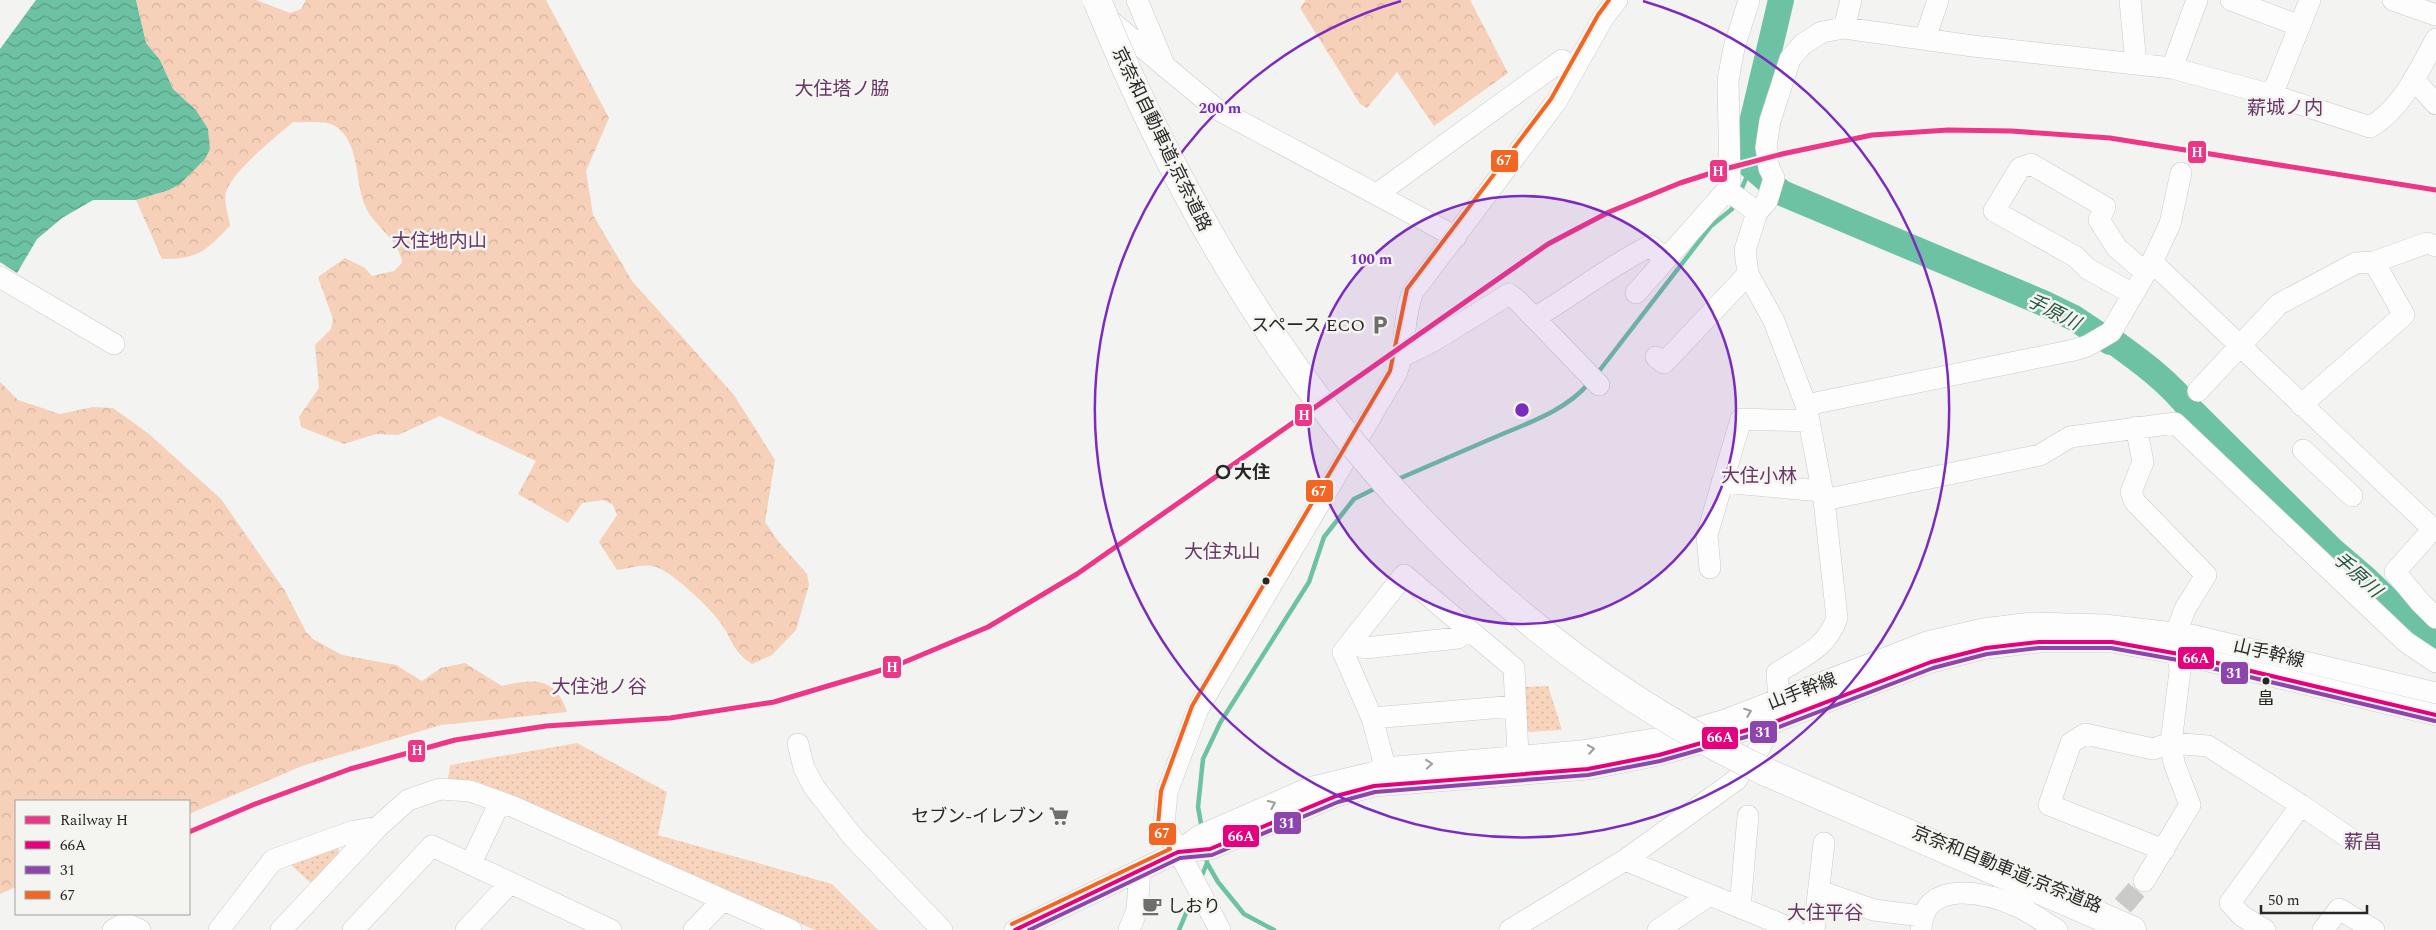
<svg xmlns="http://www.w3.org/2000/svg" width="2436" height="930" font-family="Spectral,'Noto Sans JP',serif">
	<defs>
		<pattern id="grass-dots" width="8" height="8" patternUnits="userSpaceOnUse" patternTransform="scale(1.25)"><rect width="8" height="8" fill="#f8d4bd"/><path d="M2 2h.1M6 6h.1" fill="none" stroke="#d5b6a2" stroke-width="1.8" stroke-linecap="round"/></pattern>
		<pattern id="forest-crowns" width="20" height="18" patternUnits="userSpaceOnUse" patternTransform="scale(1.25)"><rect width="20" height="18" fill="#f6d0b8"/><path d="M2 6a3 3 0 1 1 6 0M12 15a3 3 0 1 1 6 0" fill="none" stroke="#d3b39e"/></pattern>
		<pattern id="water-waves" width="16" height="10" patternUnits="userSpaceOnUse" patternTransform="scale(1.25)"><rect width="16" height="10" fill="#6ec2a4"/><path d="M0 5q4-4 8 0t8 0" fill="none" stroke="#5a9e85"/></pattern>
	</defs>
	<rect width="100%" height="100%" fill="#f3f3f1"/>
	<path fill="url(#grass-dots)" d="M1548,686L1562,730L1527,732L1524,687Z
		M577,743L667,792L658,835L832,884L878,930H815L479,782L448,779L450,765Z
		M338,845L339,854L312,884L289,863Z"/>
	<path fill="url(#forest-crowns)" d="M136,0H256L290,13L301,9L306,0H546L609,118L586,171L593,215L632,281L734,395L775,460L765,522L778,541L807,574L809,585L796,630L772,655L752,664C731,650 733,640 720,622C709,607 669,568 652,566C641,564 627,569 617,570L599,542L617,515L613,505L604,500L582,503L568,523L518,494L536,461L440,416L398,435L376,434L344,444L301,427L299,417L319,388L315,345L331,329L333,319L318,277L345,258L365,268L372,276L394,271L402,263C400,239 374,227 365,206C355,182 360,146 338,128C328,119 306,123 293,122C276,137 232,171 226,192C223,201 229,216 230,226C204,252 199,259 162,259L136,200L169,190L210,149L208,129L196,110L173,89L160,60L146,43Z
		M1306,0H1470L1508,73L1434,126L1397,72L1367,108L1360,104L1300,8Z
		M0,382L18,400L60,414L93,407L113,408L149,434L221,499L285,591L306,632L313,639L342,655L396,665L422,681L441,668L465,663L502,686C534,679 555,676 567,712L441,725L302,766L189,814V801H16V887L0,894Z"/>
	<path fill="url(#water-waves)" d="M36,0H136L146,43L160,60L173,89L196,110L208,129L210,149L205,159L180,184L169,190L136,200H93L62,218L37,239L17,273L0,262V49Z"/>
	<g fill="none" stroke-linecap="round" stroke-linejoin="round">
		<path stroke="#6ec2a4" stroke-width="4.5" d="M1740,193L1751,166
			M1596,375L1711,226L1732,209L1735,202
			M1396,480C1429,466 1461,452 1493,438C1525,424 1566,411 1589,383
			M1202,829L1198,807L1203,759L1220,723L1309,582L1324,537L1354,499L1380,486
			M1207,863L1218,882L1244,914L1274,930
			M1201,878L1207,863L1206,854
			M1179,930L1194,894"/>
		<path stroke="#6ec2a4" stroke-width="26" d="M1781,0L1751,127V166L1782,193L2043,303L2074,318L2110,342H2114C2143,363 2169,382 2191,410L2331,549L2366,579L2401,613L2436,639"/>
		<path stroke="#cacac8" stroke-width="21" stroke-dasharray="21 11" stroke-linecap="butt" d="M2102,930L2144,881"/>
		<defs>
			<path id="minor" d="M1137,0L1165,67
				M1749,0L1734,48L1728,80L1730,181L1727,190L1757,212
				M2130,0L2136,64
				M2231,0L2300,26
				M2393,0L2436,15
				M1107,18L1215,108L1456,237
				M1844,28L1851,0
				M1925,39L1938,0
				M2172,68L2197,0
				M2414,80L2436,104
				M2272,95L2310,0
				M1377,194L1562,60
				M2152,262L2433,529L2436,527
				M0,277L114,344
				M1636,293L1727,190
				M2133,294L2088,269L2076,257L1994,211L2020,168L2031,164L2105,207L2099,220L2117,248L2146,273
				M1534,318C1574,295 1609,266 1650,246L1666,259
				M1403,356L1435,340L1509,294L1518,301L1599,385
				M1656,357L1664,363L1748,274
				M2198,391L2279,304L2356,263L2374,262L2427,243L2436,246
				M1806,405L2074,350L2087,346L2111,332L2152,262L2170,224L2181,173
				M2301,405L2404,315L2374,262
				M2136,427L2143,462L2131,492L2135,502L2206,575L2185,609L2176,633L2180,671L2171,743L2174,763L2190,805L2144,881
				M2303,450L2352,496
				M1722,482L1821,491
				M1824,500L2040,455L2070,437L2175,423L2406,642L2436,662
				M2433,529L2395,572L2420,602L2436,618
				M1710,568L1707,535L1741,419L1809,421
				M1351,643L1365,648L1458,638L1468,630
				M1372,718L1516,706
				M798,744L804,768L814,787L853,837L942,930
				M1386,770L1372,718L1343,652L1404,575L1514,668L1518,756
				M2301,805L2352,840
				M2164,850L2049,805L2071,743L2085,734L2153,749L2171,743L2208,746L2301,805L2230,903L2242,916L2265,930
				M1178,852L1210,849L1336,796L1374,786L1588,769L1659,755L1772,723L1931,662L1986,648L2039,642H2112L2179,654L2436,715
				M1625,860L1795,930
				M471,863L500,802
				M1819,891L1874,910L1921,916
				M1740,908L1748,816
				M113,930L125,923L140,930
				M219,930L273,860L354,831L378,827
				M281,930L378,827L408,800L440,789L470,791L514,807L791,930
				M353,930L432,846L611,930
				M466,930L510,883
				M694,930L723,900
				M1015,930L1178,852L1199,836L1309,788L1396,767L1581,751L1672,736L1728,719L1927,642L1983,629L2032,623L2104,625L2191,635L2436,693
				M1129,930L1137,910L1140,871
				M1220,930L1164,824L1167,792L1198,709L1396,374C1407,347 1402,319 1413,292L1556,102L1603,18L1617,0
				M1510,930L1625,860L1736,780L1759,749L1772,723L1779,700L1777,673C1803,656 1826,649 1837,618L1824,500L1806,405L1774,321L1748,274L1745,250L1757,212L1767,201L1774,178L1769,168L1766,147L1770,121L1790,59L1803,44L1822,32L1844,28L1973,46L2172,68L2272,95L2370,127C2402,109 2419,70 2436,39
				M1658,930L1708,896
				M1814,930L1824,843
				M1921,930C1923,878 1984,892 2017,906C2030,912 2044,922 2057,930
				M2323,930L2339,909L2374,930"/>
			<path id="highway" d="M1766,772L2132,930"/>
		</defs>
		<use href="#minor" stroke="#c9c9c7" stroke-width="22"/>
		<use href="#highway" stroke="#c9c9c7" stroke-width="29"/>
		<use href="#minor" stroke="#fdfdfd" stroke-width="21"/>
		<use href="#highway" stroke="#fdfdfd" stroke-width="28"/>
		<defs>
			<path id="highway-bridge" d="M1097,0C1230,329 1439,616 1766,772"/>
		</defs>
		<use href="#highway-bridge" stroke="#c9c9c7" stroke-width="29" stroke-linecap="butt"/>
		<use href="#highway-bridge" stroke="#fdfdfd" stroke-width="28"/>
		<defs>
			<path id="bus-1" d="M1015,930L1178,852L1210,849L1336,796L1374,786L1588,769L1659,755L1772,723L1931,662L1986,648L2039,642H2112L2179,654L2436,715"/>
			<path id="bus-2" d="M1029,930L1180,858L1212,855L1338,802L1375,792L1588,775L1660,761L1774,729L1933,668L1987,654L2039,648H2111L2178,660L2435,721"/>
			<path id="bus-3" d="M1012,924L1170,849L1158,825L1161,791L1192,706L1390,371L1407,289L1551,99L1598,15L1609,0"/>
		</defs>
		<use href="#bus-1" stroke="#f4f4f0" stroke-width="8"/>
		<use href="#bus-2" stroke="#f4f4f0" stroke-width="8"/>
		<use href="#bus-3" stroke="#f4f4f0" stroke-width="8"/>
		<use href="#bus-1" stroke="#e5007d" stroke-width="4"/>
		<use href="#bus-2" stroke="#8e44ad" stroke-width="4"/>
		<use href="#bus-3" stroke="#f26522" stroke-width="4"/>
		<defs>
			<path id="rail-1" d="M189,832L255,804L350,769L455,740L546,726L670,718L774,702L895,666L988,627L1077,574L1548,244L1609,212L1680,183L1721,170L1782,154L1872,135L1948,130L2011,131L2110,138L2436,190"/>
		</defs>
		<use href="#rail-1" stroke="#f4f4f0" stroke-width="9"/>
		<use href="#rail-1" stroke="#ee3689" stroke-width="5"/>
	</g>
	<defs><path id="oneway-chevron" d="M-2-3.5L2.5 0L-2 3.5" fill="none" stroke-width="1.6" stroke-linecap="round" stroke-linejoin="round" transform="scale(1.25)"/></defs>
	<g stroke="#9d9d9c">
		<use href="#oneway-chevron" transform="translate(1748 712) rotate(-21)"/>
		<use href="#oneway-chevron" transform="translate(1591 749) rotate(-9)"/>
		<use href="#oneway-chevron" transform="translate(1429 764) rotate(-5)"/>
		<use href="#oneway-chevron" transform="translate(1272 804) rotate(-24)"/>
	</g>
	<circle cx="1522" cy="410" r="214" fill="#7b2cbf" fill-opacity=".12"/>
	<g fill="none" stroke="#7b2cbf" stroke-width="2.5">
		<circle cx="1522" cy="410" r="214"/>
		<path d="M1643 1A427 427 0 1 1 1401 1"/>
	</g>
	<defs>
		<symbol id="parking-bare" viewBox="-9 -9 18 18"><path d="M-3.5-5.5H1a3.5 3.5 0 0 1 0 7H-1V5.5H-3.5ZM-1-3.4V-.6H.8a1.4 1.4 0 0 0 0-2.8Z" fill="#6e6e6c" stroke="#f4f4f0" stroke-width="2.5" paint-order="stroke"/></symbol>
		<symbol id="supermarket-bare" viewBox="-9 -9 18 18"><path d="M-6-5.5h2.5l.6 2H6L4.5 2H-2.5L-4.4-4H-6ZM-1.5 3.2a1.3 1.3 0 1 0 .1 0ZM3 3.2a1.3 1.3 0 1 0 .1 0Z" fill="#6e6e6c" stroke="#f4f4f0" stroke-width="2.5" paint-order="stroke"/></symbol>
		<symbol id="cafe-bare" viewBox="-9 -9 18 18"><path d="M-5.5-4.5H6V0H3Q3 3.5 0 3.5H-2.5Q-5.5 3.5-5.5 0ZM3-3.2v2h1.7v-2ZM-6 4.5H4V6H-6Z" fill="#6e6e6c" stroke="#f4f4f0" stroke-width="2.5" paint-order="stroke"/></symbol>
	</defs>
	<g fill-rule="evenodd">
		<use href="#parking-bare" x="1366" y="311" width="28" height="28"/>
		<use href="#supermarket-bare" x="1045" y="802" width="28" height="28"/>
		<use href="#cafe-bare" x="1138" y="892" width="28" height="28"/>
	</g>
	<circle fill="#f4f4f0" stroke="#272725" stroke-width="2.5" cx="1223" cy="472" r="6"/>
	<g fill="#272725" stroke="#f4f4f0" stroke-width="2">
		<circle cx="1266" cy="581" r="4.5"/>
		<circle cx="2266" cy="681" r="4.5"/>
	</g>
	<g text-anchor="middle" stroke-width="5" stroke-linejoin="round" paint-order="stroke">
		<g font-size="17" fill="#272725" stroke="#f4f4f0">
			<text x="2266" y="704">畠</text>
		</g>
		<g font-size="18" fill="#272725" stroke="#f4f4f0">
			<text transform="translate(1162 139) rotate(64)" y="6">京奈和自動車道;京奈道路</text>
			<text transform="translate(2269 653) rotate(13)" y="6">山手幹線</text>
			<text transform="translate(1802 691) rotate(-21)" y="6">山手幹線</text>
			<text transform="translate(2007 869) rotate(22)" y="6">京奈和自動車道;京奈道路</text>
		</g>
		<g font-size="18" fill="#272725" stroke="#f4f4f0" text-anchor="end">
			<text x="1365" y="331">スペース ECO</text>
			<text x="1044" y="822">セブン-イレブン</text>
			<text x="1167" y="912" text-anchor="start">しおり</text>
		</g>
		<g font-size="18" font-weight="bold" fill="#272725" stroke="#f4f4f0" text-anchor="start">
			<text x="1234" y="478">大住</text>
		</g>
		<g font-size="19" fill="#683566" stroke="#f4f4f0">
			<text x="842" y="95">大住塔ノ脇</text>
			<text x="2285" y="114">薪城ノ内</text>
			<text x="439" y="247">大住地内山</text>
			<text x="1759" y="482">大住小林</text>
			<text x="1222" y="558">大住丸山</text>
			<text x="599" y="693">大住池ノ谷</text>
			<text x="2363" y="848">薪畠</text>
			<text x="1825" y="919">大住平谷</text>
		</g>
		<g font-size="19" font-style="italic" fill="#285745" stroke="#f4f4f0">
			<text transform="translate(2054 311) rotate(27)" y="7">手原川</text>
			<text transform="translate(2358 574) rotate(42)" y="7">手原川</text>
		</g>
	</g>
	<circle cx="1522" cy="410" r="8" fill="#7b2cbf" stroke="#f4f4f0" stroke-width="2.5"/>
	<g font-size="15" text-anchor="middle" font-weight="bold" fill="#7b2cbf" stroke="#f4f4f0" stroke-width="5" stroke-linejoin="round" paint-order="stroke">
		<text x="1220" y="113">200 m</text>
		<text x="1371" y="264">100 m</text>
	</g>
	<g stroke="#f4f4f0" stroke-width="2">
		<rect x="2187" y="140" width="20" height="24" rx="5" fill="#ee3689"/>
		<rect x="1490" y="149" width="29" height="24" rx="5" fill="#f26522"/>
		<rect x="1709" y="159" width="19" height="24" rx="5" fill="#ee3689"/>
		<rect x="1294" y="403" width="19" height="24" rx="5" fill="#ee3689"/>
		<rect x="1305" y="479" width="29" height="24" rx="5" fill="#f26522"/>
		<rect x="2177" y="646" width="38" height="24" rx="5" fill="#e5007d"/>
		<rect x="882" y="655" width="20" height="24" rx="5" fill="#ee3689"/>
		<rect x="2220" y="661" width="29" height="24" rx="5" fill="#8e44ad"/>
		<rect x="1749" y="720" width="29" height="24" rx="5" fill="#8e44ad"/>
		<rect x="1701" y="726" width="38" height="24" rx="5" fill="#e5007d"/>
		<rect x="407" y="739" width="19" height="24" rx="5" fill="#ee3689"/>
		<rect x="1273" y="811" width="29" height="24" rx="5" fill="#8e44ad"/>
		<rect x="1148" y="822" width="29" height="24" rx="5" fill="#f26522"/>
		<rect x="1222" y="824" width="38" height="24" rx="5" fill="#e5007d"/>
	</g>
	<g font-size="14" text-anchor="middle" font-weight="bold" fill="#fff">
		<text x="2197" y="157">H</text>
		<text x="1504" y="165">67</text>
		<text x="1718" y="176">H</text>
		<text x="1304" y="420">H</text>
		<text x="1319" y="496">67</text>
		<text x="2196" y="663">66A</text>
		<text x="892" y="672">H</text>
		<text x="2234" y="678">31</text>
		<text x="1763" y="737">31</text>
		<text x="1720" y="742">66A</text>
		<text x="417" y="755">H</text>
		<text x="1287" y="828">31</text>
		<text x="1162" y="838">67</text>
		<text x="1241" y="841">66A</text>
	</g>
	<rect x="15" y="800" width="175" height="115" fill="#f4f4f0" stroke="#a2a29f"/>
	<rect x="25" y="816" width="25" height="8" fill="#ee3689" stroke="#a2a29f"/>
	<text x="60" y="825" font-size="15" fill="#272725">Railway H</text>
	<rect x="25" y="841" width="25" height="8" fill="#e5007d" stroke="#a2a29f"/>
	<text x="60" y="850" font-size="15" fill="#272725">66A</text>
	<rect x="25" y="866" width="25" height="8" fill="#8e44ad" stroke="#a2a29f"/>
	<text x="60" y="875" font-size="15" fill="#272725">31</text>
	<rect x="25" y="891" width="25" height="8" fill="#f26522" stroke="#a2a29f"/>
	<text x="60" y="900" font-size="15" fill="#272725">67</text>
	<path d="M2261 905v8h106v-8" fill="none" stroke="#272725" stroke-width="2.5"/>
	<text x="2268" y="905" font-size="15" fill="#272725" stroke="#f4f4f0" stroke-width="4" paint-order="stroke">50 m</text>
</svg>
